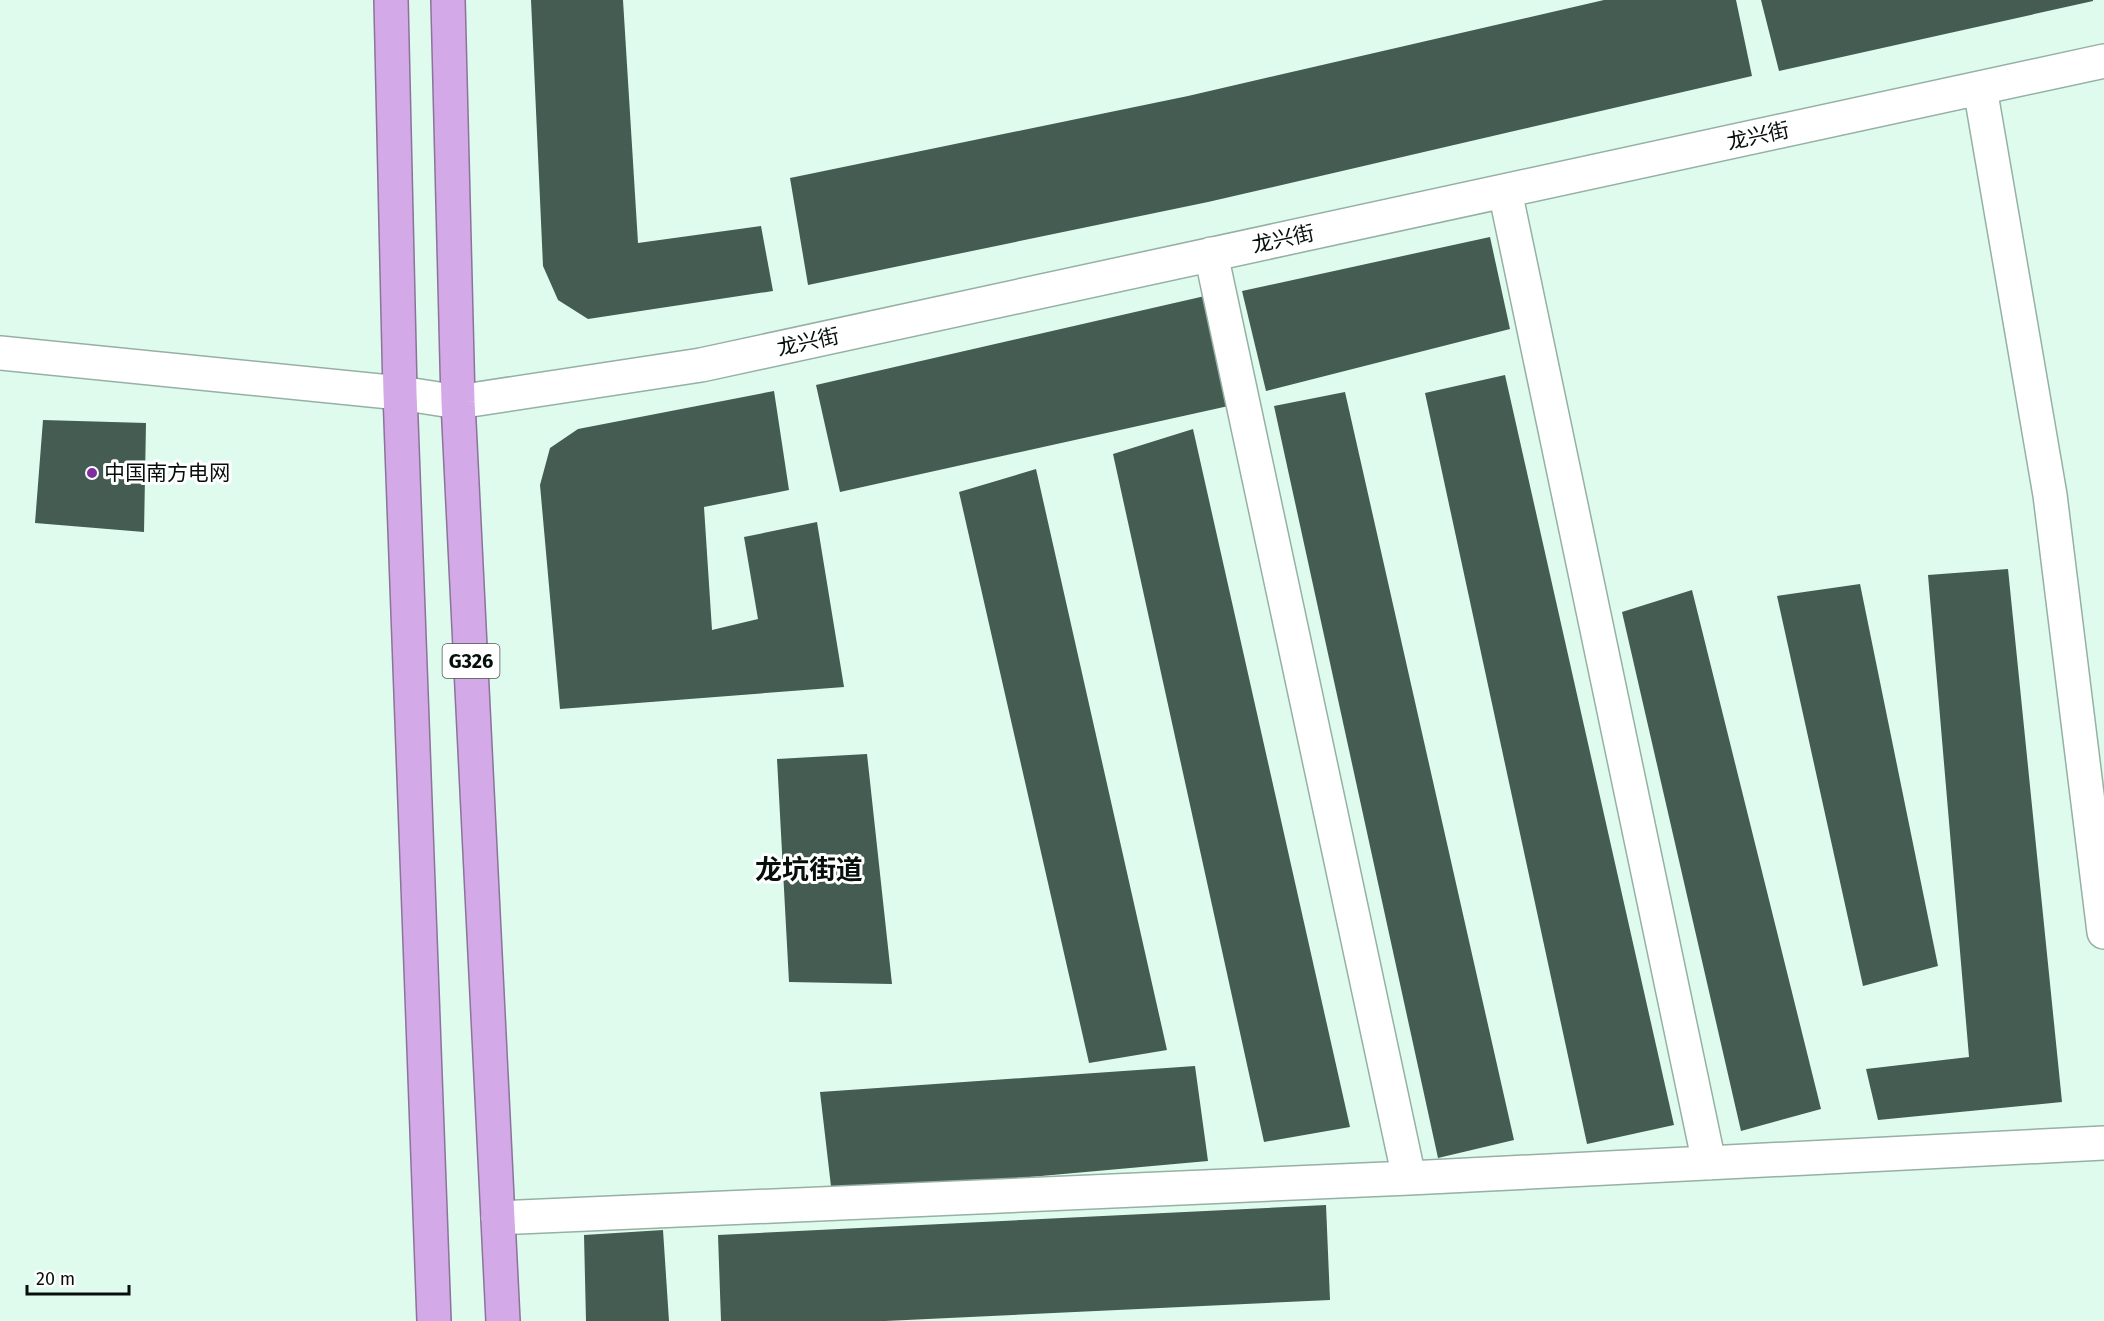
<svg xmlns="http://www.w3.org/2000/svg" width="2104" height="1321" font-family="'Fira Sans','Noto Sans SC',sans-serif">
	<rect width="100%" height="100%" fill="#defbee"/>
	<path fill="#445c52" d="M531,0H623L638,243L761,226L773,291L588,319L558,300L543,266Z
		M1604,0H1736L1752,76L1208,202L808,285L790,178L1188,96Z
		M1761,0H2093V1L1779,71Z
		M1490,237L1510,329L1266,391L1242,291Z
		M1218,293L1242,403L840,492L816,385Z
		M1505,375L1674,1125L1587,1144L1425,393Z
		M774,391L789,490L704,507L712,630L758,619L744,537L817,522L844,687L560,709L540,485L550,448L578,429Z
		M1345,392L1514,1140L1438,1158L1274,406Z
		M43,420L146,423L144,532L35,523Z
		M1193,429L1350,1127L1264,1142L1113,454Z
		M1036,469L1167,1050L1089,1063L959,492Z
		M2008,569L2062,1102L1878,1120L1866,1069L1969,1057L1928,575Z
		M1860,584L1938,966L1863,986L1777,596Z
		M1692,590L1821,1109L1741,1131L1622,612Z
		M867,754L892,984L789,982L777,759Z
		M1195,1066L1208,1161L832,1195L820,1092Z
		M1326,1205L1330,1300L885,1321H721L718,1235Z
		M663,1230L669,1321H586L584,1235Z"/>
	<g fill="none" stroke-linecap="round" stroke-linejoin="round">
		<defs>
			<path id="minor" d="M1980,88L2050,495L2104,932
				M1505,191L1709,1163
				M1211,254L1409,1178
				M0,353L400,393L458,402L701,365L2104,61
				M498,1218L1409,1178L2104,1143"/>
			<path id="highway" d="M391,0L400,393L434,1321
				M448,0L458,402L503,1321"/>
		</defs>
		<use href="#minor" stroke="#96b0a4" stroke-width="36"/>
		<use href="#highway" stroke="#8b739a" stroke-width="36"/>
		<use href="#minor" stroke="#fff" stroke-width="33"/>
		<use href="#highway" stroke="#d3a9e7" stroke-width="33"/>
	</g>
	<circle fill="#7e2e9e" stroke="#fff" stroke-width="2" cx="92" cy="473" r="6"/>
	<g text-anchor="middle" stroke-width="6" stroke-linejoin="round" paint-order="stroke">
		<rect fill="#fff" stroke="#515754" stroke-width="1.5" x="442.5" y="644" width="57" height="34" rx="4.5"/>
		<g font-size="20" font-weight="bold" fill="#060f0b">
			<text x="471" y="668">G326</text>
		</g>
		<g font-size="21" fill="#060f0b" stroke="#fff">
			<text transform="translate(1758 136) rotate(-12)" y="7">龙兴街</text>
			<text transform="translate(1283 239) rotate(-12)" y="7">龙兴街</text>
			<text transform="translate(808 342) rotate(-12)" y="7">龙兴街</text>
		</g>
		<g font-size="21" fill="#060f0b" stroke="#fff" text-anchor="start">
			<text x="104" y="480">中国南方电网</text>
		</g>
		<g font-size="27" font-weight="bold" fill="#060f0b" stroke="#fff">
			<text x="809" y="879">龙坑街道</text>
		</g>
	</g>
	<path d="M27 1285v9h102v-9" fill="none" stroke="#060f0b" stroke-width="3"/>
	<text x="36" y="1285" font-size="18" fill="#060f0b" stroke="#ffffff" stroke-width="4.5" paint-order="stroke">20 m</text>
</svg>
